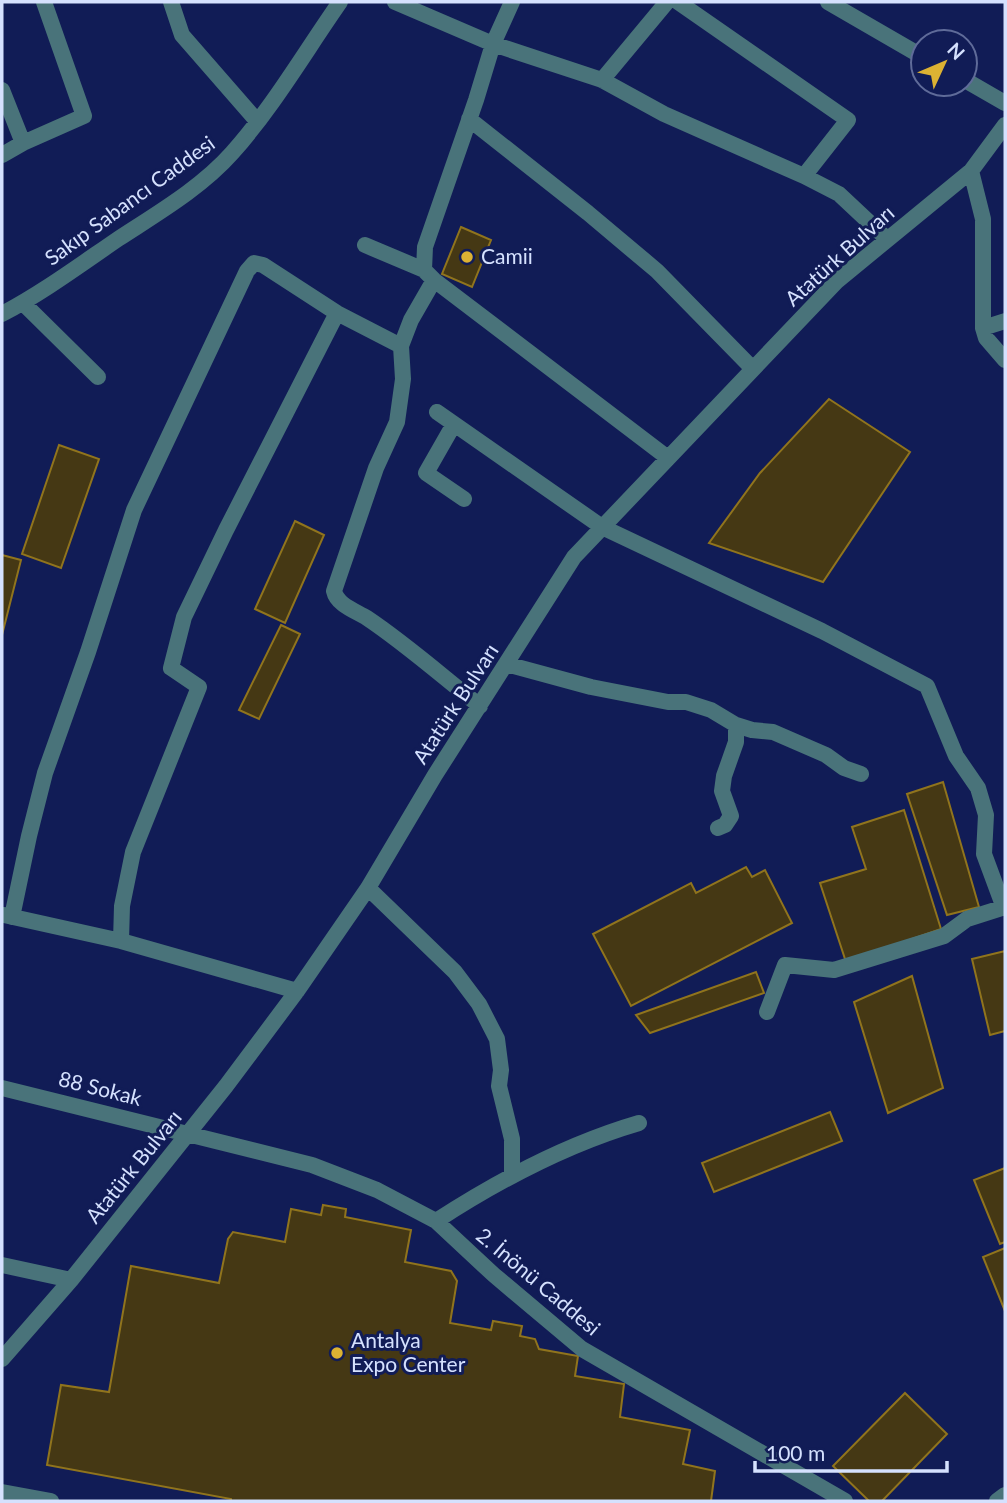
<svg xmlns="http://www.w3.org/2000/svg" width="1007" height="1503" font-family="Lato,sans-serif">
	<rect width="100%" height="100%" fill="#111c56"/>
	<path fill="#453814" stroke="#90741d" stroke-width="2" d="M461,227L491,240L472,287L442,274Z
		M829,399L910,452L823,582L709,543L760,473Z
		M59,445L99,459L61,568L22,554Z
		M295,521L324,535L285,623L255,609Z
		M2,555L21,560L2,635Z
		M281,625L300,634L259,719L239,710Z
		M943,782L979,907L947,915L907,794Z
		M904,810L941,929L846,962L820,883L866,869L852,827Z
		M746,867L752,877L765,870L792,923L631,1006L593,934L691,883L696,893Z
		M1005,951V1031L990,1035L972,959Z
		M756,972L764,993L650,1033L636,1015Z
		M912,976L943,1088L888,1113L854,1002Z
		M830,1112L842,1141L714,1192L702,1163Z
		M1005,1168V1242L1000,1244L974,1180Z
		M323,1205L346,1209L345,1217L411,1230L405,1262L451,1271L457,1281L450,1323L491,1330L493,1321L522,1326L520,1336L535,1339L539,1349L578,1356L575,1376L624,1384L620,1417L690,1430L683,1464L715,1471L711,1501H231V1499L47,1465L61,1385L109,1392L131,1266L219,1283L228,1239L233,1232L285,1242L291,1209L321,1215Z
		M1005,1248V1311L983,1257Z
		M905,1393L947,1434L882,1501H869L833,1466Z"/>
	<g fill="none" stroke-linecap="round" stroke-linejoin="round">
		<path stroke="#49737a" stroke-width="16" d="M171,2L182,35L257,121
			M395,2L493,44L602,80L664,114L804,176L839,194L887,239
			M512,2L493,44L476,100L425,247L424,270L434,280L668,458
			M678,2L848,120L804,176
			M828,2L923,57
			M602,80L667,2
			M965,80L1005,103
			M2,90L23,143
			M469,119L588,213L657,271L753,369
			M2,155L23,143L84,116L44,2
			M971,171L983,219V328L986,338L1005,360
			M365,245L424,270
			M23,303L98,377
			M2,314C42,293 80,265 118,239C156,214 201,188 232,153C273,107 305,52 340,2
			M983,328L1005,321
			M401,346L403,379L397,422L376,468L334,591C337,605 356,611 367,618C406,644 443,677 480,706
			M437,412L602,527L822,631L927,686L956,756L978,788L986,815L984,854L1004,908
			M454,424L426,473L464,499
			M506,664L591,687L668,702H686L711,710L736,725L752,730L773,732L826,755L844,768L861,774
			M718,828L725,825L731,816L722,791L724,776L736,742V725
			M368,888L455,972L479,1004L497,1039L501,1070L499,1086L512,1139V1176
			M4,915L121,941L297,991
			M12,917L29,836L45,773L88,652L134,510L247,271L254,263L263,265L337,313L401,346L411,320L434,280
			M121,941L122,906L133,852L199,687L171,668L184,617L226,530L337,313
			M767,1012L785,965L834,970L944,936L967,919L1005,907
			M2,1088L312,1165L377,1190L436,1221L494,1275L582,1349L845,1501
			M436,1221C499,1180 567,1144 639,1123
			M2,1265L71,1280
			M2,1359L71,1280L226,1086L297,991L368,888L435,775L574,557L837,281L971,171L1005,125
			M2,1492L51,1501
			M997,1501L1005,1495"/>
	</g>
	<g fill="#dcb233" stroke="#111c56" stroke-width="2.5">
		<circle cx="467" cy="257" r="7"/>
		<circle cx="337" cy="1353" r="7"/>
	</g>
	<g text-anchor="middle" stroke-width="6" stroke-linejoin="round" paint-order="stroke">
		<g font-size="21" fill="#d5e1fe" stroke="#111c56">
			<text transform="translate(130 201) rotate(-36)" y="7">Sakıp Sabancı Caddesi</text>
			<text transform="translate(840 256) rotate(-42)" y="7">Atatürk Bulvarı</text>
			<text transform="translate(456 704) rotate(-57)" y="7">Atatürk Bulvarı</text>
			<text transform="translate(100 1089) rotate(14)" y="7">88 Sokak</text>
			<text transform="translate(134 1167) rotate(-51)" y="7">Atatürk Bulvarı</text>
			<text transform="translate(538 1282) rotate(40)" y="7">2. İnönü Caddesi</text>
		</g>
		<g font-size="21" fill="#d5e1fe" stroke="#111c56" text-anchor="start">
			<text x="481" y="264">Camii</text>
			<text x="351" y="1348">Antalya<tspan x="351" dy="24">Expo Center</tspan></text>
		</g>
	</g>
	<rect width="1007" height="1503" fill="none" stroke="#d5e1fe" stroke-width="7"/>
	<g transform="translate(944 63) rotate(46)"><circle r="33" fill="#111c56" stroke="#5f6b99" stroke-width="2"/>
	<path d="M0-5L12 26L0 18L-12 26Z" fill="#dcb233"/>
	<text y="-10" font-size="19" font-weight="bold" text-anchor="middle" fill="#d5e1fe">N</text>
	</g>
	<path d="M755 1461v10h192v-10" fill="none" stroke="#d5e1fe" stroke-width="3.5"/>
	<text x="766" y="1461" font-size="21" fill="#d5e1fe" stroke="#111c56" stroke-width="5" paint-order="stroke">100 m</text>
</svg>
